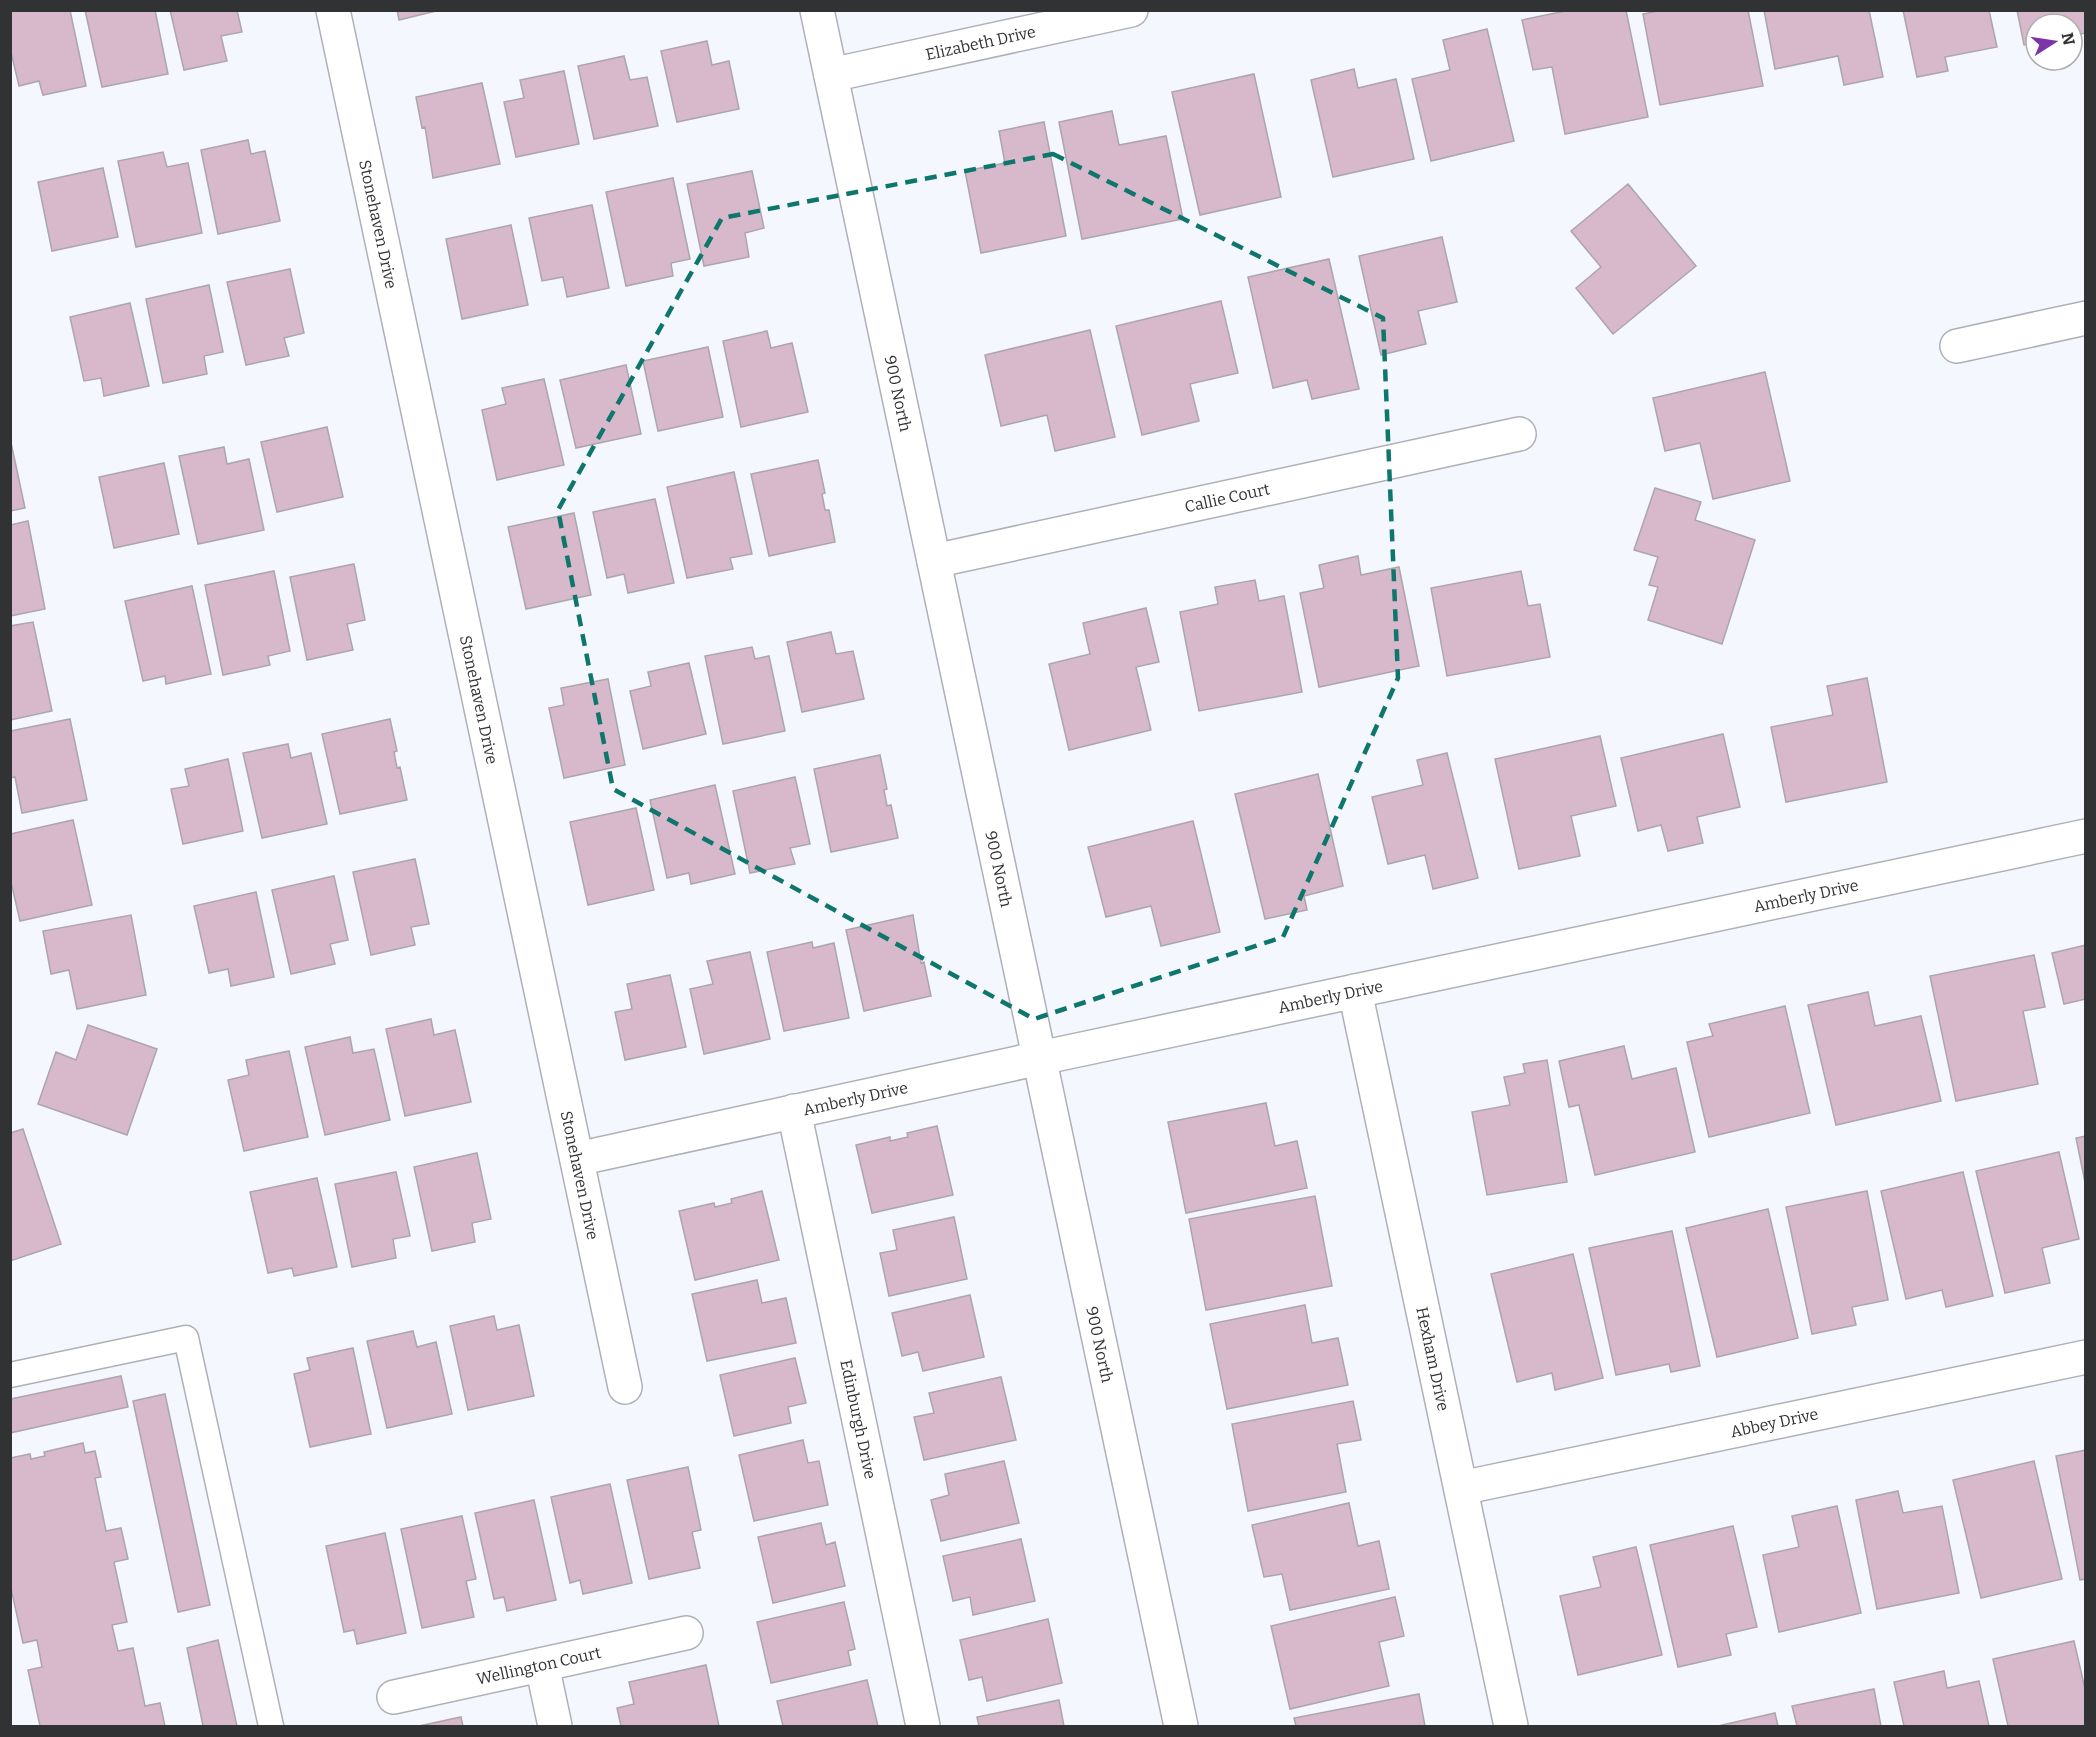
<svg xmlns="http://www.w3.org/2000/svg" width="2096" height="1737" font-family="Bitter,serif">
	<rect width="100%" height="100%" fill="#f5f7fe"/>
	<path fill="#d7b9cb" stroke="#aca6aa" stroke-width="1.5" d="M10,10H70L86,86L43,95L39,81L19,86L10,48Z
		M85,10H155L168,74L102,87Z
		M170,10H237L242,32L221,36L227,61L184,70Z
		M397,10H440L399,20Z
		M1570,10H1626L1648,117L1565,134L1552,67L1533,70L1522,20Z
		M1662,10H1748L1763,86L1660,105L1643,14Z
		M1764,10H1869L1883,77L1844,85L1838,56L1775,69Z
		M1903,10H1989L1997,47L1945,57L1948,71L1917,77Z
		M2017,10H2086V33L2072,36V24H2036V43L2024,45Z
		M1487,29L1514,141L1431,161L1412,79L1450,70L1443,40Z
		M707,41L712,65L729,61L739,109L677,122L661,51Z
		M624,56L630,80L647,77L658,126L594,139L578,66Z
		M1354,69L1358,88L1396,79L1414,159L1333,177L1311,80Z
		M564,71L579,144L516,157L504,102L524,98L520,80Z
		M1254,74L1281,197L1200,215L1172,92Z
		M482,83L500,164L433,178L425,127L422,128L416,97Z
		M1112,111L1119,145L1166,136L1183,219L1082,239L1059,122Z
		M1044,122L1066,236L981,253L965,171L1005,163L999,131Z
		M248,140L251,154L265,151L280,221L218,234L201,150Z
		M163,152L167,167L188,163L202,233L136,247L118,161Z
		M103,168L118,237L52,251L38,182Z
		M752,171L764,228L745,233L749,257L704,266L687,184Z
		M673,178L690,259L671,263L673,276L626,286L606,192Z
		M1628,184L1696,266L1613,334L1576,288L1601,267L1571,231Z
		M592,205L609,288L567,297L563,277L542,281L529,218Z
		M511,225L528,305L462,319L446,239Z
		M1442,237L1457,302L1418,311L1426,344L1381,355L1359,256Z
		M1329,259L1359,389L1312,399L1307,380L1273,388L1248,277Z
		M290,269L304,333L284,338L289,356L246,365L227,282Z
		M209,285L223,352L204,356L207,374L163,383L146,299Z
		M1221,301L1238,373L1190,384L1199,421L1142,435L1116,326Z
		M130,303L149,386L104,396L101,378L84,381L70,317Z
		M1090,330L1115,437L1055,451L1047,415L1001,426L985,355Z
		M767,331L771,348L792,343L808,412L741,427L723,341Z
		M708,347L723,417L658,431L643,361Z
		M626,365L641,434L576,448L560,380Z
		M1765,372L1790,481L1713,499L1700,443L1665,451L1653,398Z
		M544,379L564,465L497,480L482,410L506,404L502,388Z
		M327,427L343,497L277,512L261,442Z
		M10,438L25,508L10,511Z
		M224,447L227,464L249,459L264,530L198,544L179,456Z
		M818,460L825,493L822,494L825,510H829L835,542L769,556L751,474Z
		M164,463L179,534L114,548L99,477Z
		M734,472L752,554L730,558L733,569L687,578L667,487Z
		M1655,488L1701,502L1695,520L1755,540L1722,644L1648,620L1658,587L1649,585L1658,557L1634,550Z
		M655,499L674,583L628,593L624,574L607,578L593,512Z
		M574,513L591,595L526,609L508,527Z
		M28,521L45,609L10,616V525Z
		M1358,556L1361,575L1399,567L1419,666L1319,687L1300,593L1324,588L1319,565Z
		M354,564L365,620L347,624L353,650L307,660L290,577Z
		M274,571L290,651L268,656L270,665L223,675L205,585Z
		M1521,571L1528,606L1540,604L1550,657L1447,676L1431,588Z
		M1255,580L1259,601L1284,596L1302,692L1199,711L1180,612L1218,604L1215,587Z
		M192,586L211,674L166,684L165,676L143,681L125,601Z
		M1146,608L1159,662L1136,667L1151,730L1069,750L1049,664L1090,654L1083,623Z
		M33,622L52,711L10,720V626Z
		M831,632L836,654L853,651L864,699L802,712L787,642Z
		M752,647L755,659L769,656L785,731L723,744L705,656Z
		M689,663L706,734L643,749L630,691L651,686L648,672Z
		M1867,678L1887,782L1786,802L1771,727L1833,715L1827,686Z
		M608,679L625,765L564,778L549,708L564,705L561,688Z
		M70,719L87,800L22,813L15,777L10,778V731Z
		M390,719L397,751L394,752L397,768L400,767L407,800L340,814L322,734Z
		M1723,734L1740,807L1697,817L1703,843L1668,851L1661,825L1638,831L1621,758Z
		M1600,736L1616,806L1571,816L1580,856L1519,869L1495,759Z
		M288,744L291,758L311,753L327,824L262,838L243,753Z
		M1447,753L1478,878L1433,889L1425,855L1388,864L1372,797L1423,785L1417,760Z
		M880,755L887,789L884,790L887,806L891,805L898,838L831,852L814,769Z
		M228,759L243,831L183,844L171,789L189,786L185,769Z
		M1318,774L1343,886L1304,896L1307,910L1265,919L1235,794Z
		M795,777L810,844L790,848L795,864L750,873L733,791Z
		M715,785L735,874L691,884L689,873L667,878L650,800Z
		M636,808L654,890L588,905L570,822Z
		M73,820L92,905L20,921L10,878V834Z
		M1193,821L1220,932L1161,946L1151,906L1106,917L1088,847Z
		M415,859L429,924L411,927L415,945L371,955L353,872Z
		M334,876L348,940L330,944L335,964L291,974L272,890Z
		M256,892L274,977L231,986L228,969L209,973L194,906Z
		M131,915L146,995L77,1009L69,970L51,974L43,931Z
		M913,915L921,963L924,962L931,996L864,1011L846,930Z
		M812,942L813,948L834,943L849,1018L784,1031L767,952Z
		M2086,945V999L2064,1004L2052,953Z
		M750,952L770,1039L704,1054L690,989L713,984L707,961Z
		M2034,955L2045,1007L2023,1011L2038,1084L1956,1101L1930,976Z
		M670,975L686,1047L625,1060L615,1012L632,1009L627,984Z
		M1868,992L1875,1026L1921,1016L1941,1101L1836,1125L1808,1005Z
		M1785,1006L1810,1113L1709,1137L1687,1042L1713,1036L1709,1024Z
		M431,1019L434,1035L455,1030L471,1102L405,1116L386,1029Z
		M88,1025L157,1049L127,1135L38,1104L56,1052L76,1060Z
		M350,1037L353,1053L374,1049L390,1120L325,1135L305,1047Z
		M1624,1046L1632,1079L1676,1068L1695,1152L1595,1175L1579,1105L1569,1107L1559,1061Z
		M289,1051L308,1137L244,1151L228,1080L249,1075L246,1060Z
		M1547,1060L1567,1182L1487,1195L1472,1112L1510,1105L1504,1077L1525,1073L1523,1064Z
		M1266,1103L1275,1146L1297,1141L1307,1188L1186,1213L1168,1122Z
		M937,1126L953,1195L872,1213L856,1145L890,1137V1141L908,1137L907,1133Z
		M23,1129L61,1244L10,1261V1133Z
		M2086,1136V1187L2076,1138Z
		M2059,1152L2079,1239L2042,1248L2050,1283L2005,1293L1976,1171Z
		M477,1153L491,1219L472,1223L475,1242L432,1251L414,1167Z
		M396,1172L410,1236L393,1239L396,1258L352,1267L335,1184Z
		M1963,1172L1993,1296L1946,1307L1942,1290L1906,1299L1881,1191Z
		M317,1178L337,1267L294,1276L292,1268L268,1273L250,1192Z
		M762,1191L779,1260L695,1280L679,1211L714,1203L715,1207L732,1203L731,1199Z
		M1867,1191L1888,1300L1852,1307L1856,1325L1812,1334L1786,1207Z
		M1315,1196L1332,1286L1206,1310L1189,1219Z
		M1768,1209L1798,1338L1717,1357L1686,1228Z
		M954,1217L967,1279L889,1296L880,1253L897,1250L893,1230Z
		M1672,1231L1700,1366L1671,1372L1669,1364L1616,1375L1589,1248Z
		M1573,1254L1603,1378L1555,1390L1552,1373L1517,1382L1491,1274Z
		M757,1280L762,1303L786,1298L796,1343L707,1361L692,1294Z
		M970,1295L984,1357L923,1371L918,1352L902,1356L892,1313Z
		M1305,1305L1312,1343L1338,1338L1348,1385L1227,1409L1210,1324Z
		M494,1316L497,1330L519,1325L534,1396L468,1410L450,1326Z
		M413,1331L417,1347L436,1342L452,1414L387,1428L367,1341Z
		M353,1348L371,1434L310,1447L294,1374L310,1370L307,1358Z
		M795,1358L806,1403L788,1407L791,1423L734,1436L720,1375Z
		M121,1376L128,1407L10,1433V1399Z
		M1001,1377L1016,1440L924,1460L914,1417L934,1413L929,1393Z
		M165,1394L210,1605L178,1612L133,1401Z
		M1353,1401L1361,1440L1337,1444L1346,1492L1248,1511L1232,1424Z
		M803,1440L808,1463L819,1461L828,1505L754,1521L739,1455Z
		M83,1443L85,1453L95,1451L101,1477L95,1478L106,1531L121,1528L128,1559L114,1562L127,1622L112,1625L118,1651L133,1648L145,1706L160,1703L165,1726H40L28,1670L42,1667L37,1640L23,1643L10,1584V1458L30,1454L31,1459L45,1456L44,1452Z
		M2086,1450V1579L2080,1580L2056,1456Z
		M1004,1461L1019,1523L941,1541L931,1500L949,1495L945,1474Z
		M2034,1461L2062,1579L1981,1598L1953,1480Z
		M688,1467L701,1530L692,1532L700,1568L649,1579L627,1480Z
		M610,1484L632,1583L583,1594L580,1580L570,1583L551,1497Z
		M1898,1491L1903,1513L1942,1506L1959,1593L1877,1609L1856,1500Z
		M534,1500L556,1600L507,1611L504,1597L494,1599L475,1513Z
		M1349,1503L1358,1546L1379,1541L1389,1589L1290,1610L1282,1574L1264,1577L1252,1525Z
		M1837,1506L1861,1613L1779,1632L1763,1555L1799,1547L1792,1516Z
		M462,1516L476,1579L466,1581L474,1617L422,1628L401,1529Z
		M821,1523L826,1545L835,1542L845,1586L773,1603L758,1537Z
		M1733,1526L1757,1627L1726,1634L1731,1655L1678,1667L1650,1545Z
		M385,1533L406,1633L357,1644L354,1630L344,1632L326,1546Z
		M1021,1539L1035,1601L973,1615L970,1597L953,1601L943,1556Z
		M1636,1547L1662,1655L1578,1675L1560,1596L1601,1587L1593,1557Z
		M1395,1597L1404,1636L1379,1642L1389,1686L1290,1709L1271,1626Z
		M844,1602L855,1649L848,1651L851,1665L771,1683L757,1622Z
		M1048,1619L1062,1683L987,1701L982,1677L969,1680L960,1640Z
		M218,1640L237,1726H203L187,1648Z
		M2074,1641L2086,1693V1726H2008L1993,1659Z
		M706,1665L719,1726H621L617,1708L634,1704L629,1682Z
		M1944,1671L1947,1688L1979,1681L1989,1726H1904L1894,1682Z
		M867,1680L878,1726H783L777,1701Z
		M1874,1689L1881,1726H1797L1792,1706Z
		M1419,1694L1425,1726H1296L1294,1718Z
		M1059,1700L1064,1726H979L977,1717Z
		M1775,1713L1778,1726H1718Z
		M461,1717L463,1726H419Z"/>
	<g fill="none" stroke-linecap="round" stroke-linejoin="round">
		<defs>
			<path id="service" d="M10,1375L186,1338L271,1726"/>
			<g id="minor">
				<path id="s1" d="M333,10L625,1387"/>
				<path id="s2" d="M831,75L1131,10"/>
				<path d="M1957,346L2086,318"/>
				<path id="s3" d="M934,561L1519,434"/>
				<path id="s4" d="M1355,991L1511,1726"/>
				<path id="s5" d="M794,1111L923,1726"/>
				<path id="s6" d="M577,1159L1040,1058"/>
				<path id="s7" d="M1461,1488L2086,1357"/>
				<path d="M542,1665L555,1726"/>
				<path id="s8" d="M394,1697L686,1633"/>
			</g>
			<g id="tertiary">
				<path id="s9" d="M817,10L1181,1726"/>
				<path id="s10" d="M1040,1058L2086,836"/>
			</g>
		</defs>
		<use href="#service" stroke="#afb1b7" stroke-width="27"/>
		<use href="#minor" stroke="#afb1b7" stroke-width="36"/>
		<use href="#tertiary" stroke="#afb1b7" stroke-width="36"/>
		<use href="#service" stroke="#fff" stroke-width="24"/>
		<use href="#minor" stroke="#fff" stroke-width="33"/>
		<use href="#tertiary" stroke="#fff" stroke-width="33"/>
	</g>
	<path fill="none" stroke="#0f766e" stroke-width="4.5" stroke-dasharray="12 8" stroke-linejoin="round" d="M1053,154L1383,318L1398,678L1283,937L1034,1019L613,789L558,510L722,218Z"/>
	<g text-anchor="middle" stroke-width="6" stroke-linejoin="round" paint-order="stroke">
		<g font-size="16" fill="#313234" stroke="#fff">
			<text dy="6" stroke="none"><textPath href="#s2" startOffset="153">Elizabeth Drive</textPath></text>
			<text dy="6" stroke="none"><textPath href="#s1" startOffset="219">Stonehaven Drive</textPath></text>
			<text dy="6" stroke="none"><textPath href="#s9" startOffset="392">900 North</textPath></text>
			<text dy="6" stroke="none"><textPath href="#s3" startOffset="300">Callie Court</textPath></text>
			<text dy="6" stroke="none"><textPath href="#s1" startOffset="705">Stonehaven Drive</textPath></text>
			<text dy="6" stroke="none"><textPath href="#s9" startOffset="878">900 North</textPath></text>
			<text dy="6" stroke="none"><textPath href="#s10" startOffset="783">Amberly Drive</textPath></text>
			<text dy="6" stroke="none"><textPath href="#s10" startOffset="297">Amberly Drive</textPath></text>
			<text dy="6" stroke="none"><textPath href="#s6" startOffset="285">Amberly Drive</textPath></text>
			<text dy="6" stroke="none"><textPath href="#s1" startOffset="1191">Stonehaven Drive</textPath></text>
			<text dy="6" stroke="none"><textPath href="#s9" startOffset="1364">900 North</textPath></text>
			<text dy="6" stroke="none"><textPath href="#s4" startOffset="376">Hexham Drive</textPath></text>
			<text dy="6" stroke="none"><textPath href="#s5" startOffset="315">Edinburgh Drive</textPath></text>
			<text dy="6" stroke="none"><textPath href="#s7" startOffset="320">Abbey Drive</textPath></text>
			<text dy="6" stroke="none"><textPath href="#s8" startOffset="148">Wellington Court</textPath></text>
		</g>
	</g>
	<rect width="2096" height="1737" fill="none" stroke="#313234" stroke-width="24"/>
	<g transform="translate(2054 42) rotate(78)"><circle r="28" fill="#ffffff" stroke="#adadae" stroke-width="1.5"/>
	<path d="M0-4.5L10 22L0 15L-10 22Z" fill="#7b35a8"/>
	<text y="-9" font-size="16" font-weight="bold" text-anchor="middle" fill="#313234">N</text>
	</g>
</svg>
